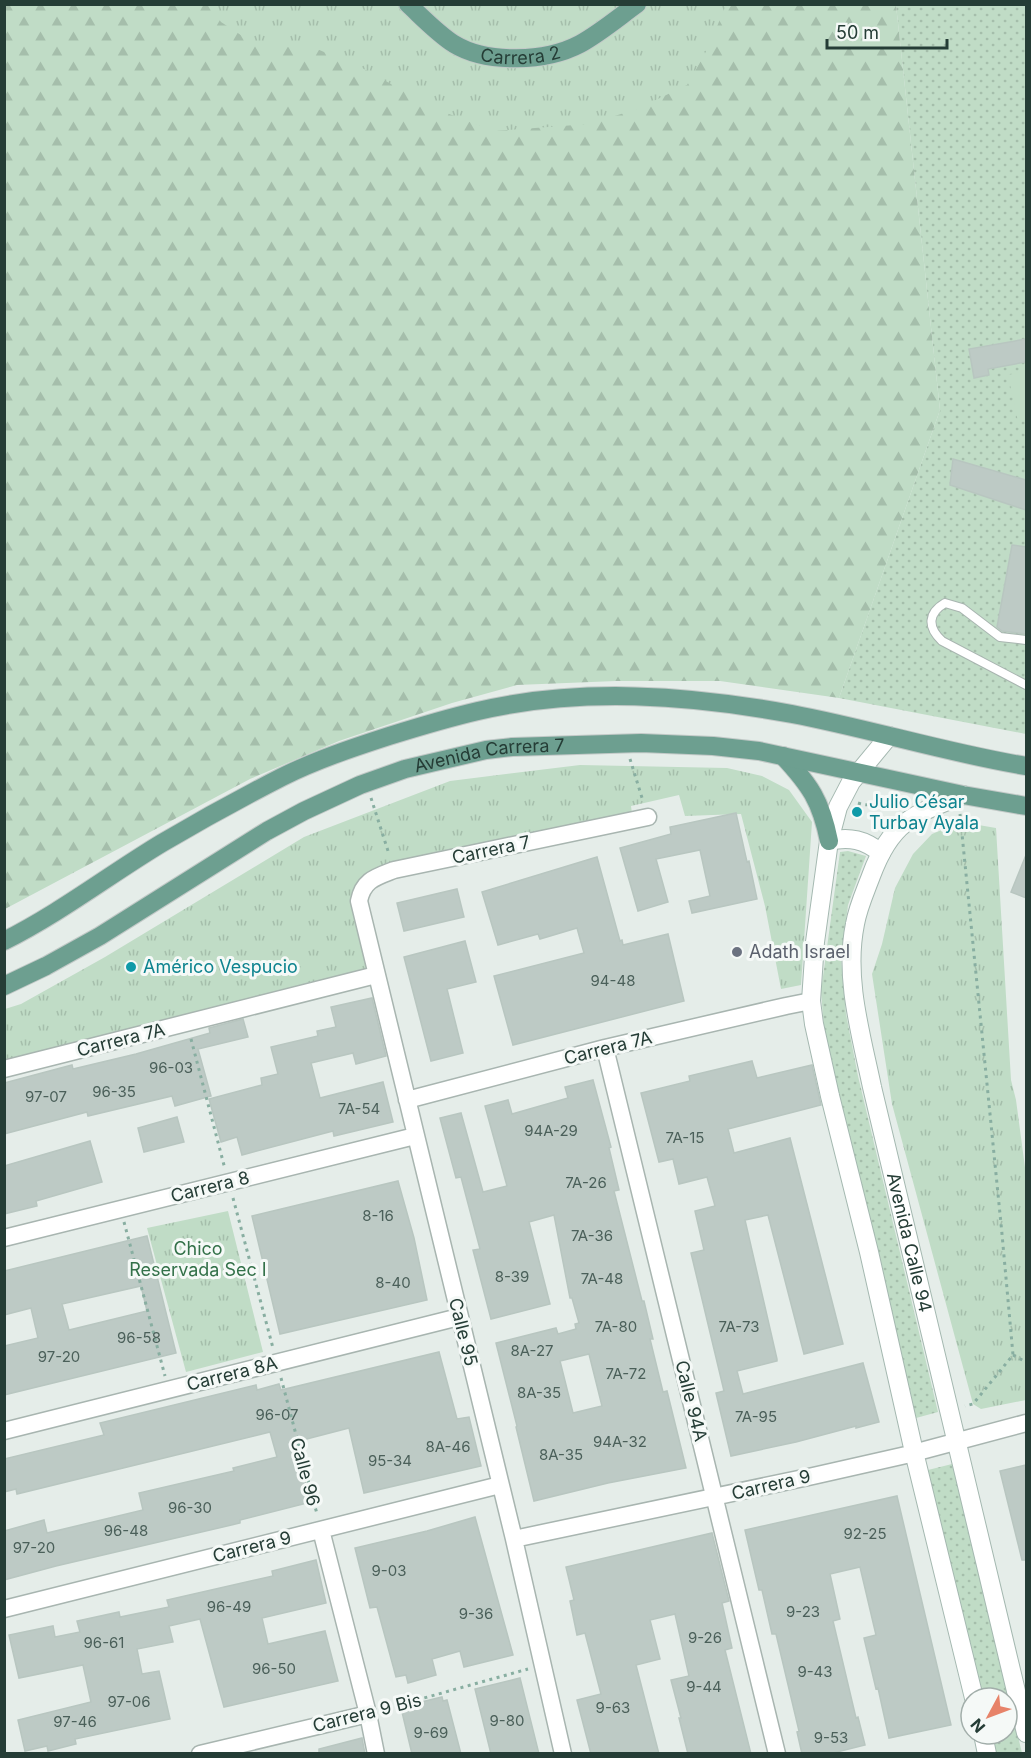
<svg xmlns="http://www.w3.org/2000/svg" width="1031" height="1758" font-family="Inter,sans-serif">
	<defs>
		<pattern id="grass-dots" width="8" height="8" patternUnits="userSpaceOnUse" patternTransform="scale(1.5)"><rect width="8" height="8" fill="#c0dcc6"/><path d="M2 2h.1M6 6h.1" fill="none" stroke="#a5beab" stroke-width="1.8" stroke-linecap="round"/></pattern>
		<pattern id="forest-firs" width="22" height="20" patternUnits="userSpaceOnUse" patternTransform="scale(1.5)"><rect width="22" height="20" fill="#c0dcc6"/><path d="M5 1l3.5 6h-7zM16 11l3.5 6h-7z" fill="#a5beab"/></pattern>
		<pattern id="park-tufts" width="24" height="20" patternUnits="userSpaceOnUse" patternTransform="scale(1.5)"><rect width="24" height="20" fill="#c0dcc6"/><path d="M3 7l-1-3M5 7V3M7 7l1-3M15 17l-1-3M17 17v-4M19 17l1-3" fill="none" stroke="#a5beab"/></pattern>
	</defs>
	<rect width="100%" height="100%" fill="#e5ede9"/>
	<path fill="url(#grass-dots)" d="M896,5H1023L1026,6V734L839,698L940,410Z
		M848,851L866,856L848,905L841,959L846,1014L858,1076L938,1412L916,1418L832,1068L824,1028L821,991L840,852Z
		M952,1464L1022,1753H996L991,1734H1007V1698H982L928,1470Z"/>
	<path fill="url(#forest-firs)" d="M5,5H896L940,410L839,698L720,681H616L517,685L452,703L339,741L250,779L5,909Z"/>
	<path fill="url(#park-tufts)" d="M209,5H726L708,48L687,85L637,109L589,124L494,131L436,109L364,69L317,49L256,45L221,22Z
		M580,765L727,768L762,776L789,790L812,822L801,985L781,989L765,906L741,814L685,816L679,795L631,806L633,821L394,870L361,890L376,975L5,1069V1009L21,1004L105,957L304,837L450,781Z
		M961,822L996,828L1011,1080L1016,1100L1026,1175V1400L981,1409L973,1404L892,1104L872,974L882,944L895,888L913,854L932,834Z
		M228,1211L263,1352L186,1372L147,1228Z"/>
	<path fill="#c0dcc6" d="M1026,371V420L1018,422L1008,375Z"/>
	<path fill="#bdcac5" stroke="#b8c6c0" stroke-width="1.5" fill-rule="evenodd" d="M1026,339V362L988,369L989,375L974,378L969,349Z
		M953,459L1026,480V510L950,485Z
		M1012,545L1026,547V634L1002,631L997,627Z
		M736,813L747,862L749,861L757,899L692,913L689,901L710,896L700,850L656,859L668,902L638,911L620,848L671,834L670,827Z
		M1026,855V898L1011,892Z
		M597,857L620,941L622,940L623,945L668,934L684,1001L513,1045L494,976L584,953L577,928L540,939L538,934L498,945L482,892Z
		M457,889L464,917L404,931L397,903Z
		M465,941L476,982L447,989L463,1053L431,1061L404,957Z
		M372,998L386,1056L356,1064L353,1053L311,1063L320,1098L383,1082L393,1122L334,1136L333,1131L242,1155L237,1137L221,1142L209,1099L262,1085L261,1078L278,1074L271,1047L318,1036L317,1031L336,1027L331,1007Z
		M243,1019L248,1037L198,1049L211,1096L175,1106L172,1096L88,1116L87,1112L4,1134V1083L72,1065L73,1069L136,1054L210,1033L209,1028Z
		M752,1061L757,1078L812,1065L821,1105L728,1129L734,1153L790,1138L843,1344L804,1354L768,1215L745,1220L777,1359V1361L737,1371L743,1394L863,1363L879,1422L856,1428V1426L796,1442L731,1456L716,1393L724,1391L691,1253L704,1250L695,1211L715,1206L707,1177L679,1184L673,1159L659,1162L641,1093L690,1081L689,1076Z
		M593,1080L611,1147L609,1148L619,1190L614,1191L642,1301H644L653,1339H650L663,1392L667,1391L686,1468L608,1483L534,1501L516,1427L517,1426L496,1343L556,1328L558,1334L576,1329L575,1324L579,1323L572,1298H570L554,1215L529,1222L550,1304L491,1319L473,1250L480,1249L461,1177L456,1178L440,1118L461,1113L483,1192L507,1186L485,1106L508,1100L512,1114L568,1098L565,1087ZM589,1354L602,1406L573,1413L560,1361Z
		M177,1117L184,1142L144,1152L138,1128Z
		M90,1141L102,1182L36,1201L37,1206L4,1214V1166Z
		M398,1181L414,1238L427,1300L280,1334L252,1216Z
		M147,1236L176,1353L4,1395V1346L38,1338L31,1308L4,1315V1271ZM141,1286L147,1311L69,1330L62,1304Z
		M439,1352L457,1419L469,1417L481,1466L364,1493L349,1428L295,1442L311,1502L240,1520V1523L56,1566L4,1580V1531L44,1520L47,1533L143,1510L139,1493L234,1471L233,1468L277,1457L270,1432L17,1494L16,1489L4,1492V1459L104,1435L100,1423L256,1385L257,1390L279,1384L281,1390Z
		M1026,1465V1560H1022L1000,1471Z
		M897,1496L951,1725L889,1738L878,1688L876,1689L864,1638L876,1635L860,1567L830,1574L840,1619L833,1621L856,1718L858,1717L865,1745L829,1754H802L797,1732L799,1731L776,1634H772L762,1590H759L745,1530Z
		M475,1517L513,1655L464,1667L460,1651L432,1659L436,1675L408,1683L406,1675L396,1677L377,1607L370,1608L355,1548L427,1531Z
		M712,1533L729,1601L722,1603L732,1648L725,1650L751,1754H688L679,1718H681L671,1680L689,1676L675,1614L650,1620L660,1659L636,1665L659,1754H591L577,1700L601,1694L585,1633L577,1635L570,1601L574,1600L566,1567Z
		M316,1560L326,1603L262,1618L268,1644L325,1631L338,1681L224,1707L200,1619L169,1626L173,1642L137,1649L142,1674L159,1671L170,1719L75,1739L76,1744L48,1751L47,1746L25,1751L18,1720L91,1702L83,1665L19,1678L9,1635L53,1626L55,1637L80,1632L77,1621L119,1612L120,1617L169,1607L167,1600L273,1576L272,1571Z
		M520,1678L539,1754H491L475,1689Z
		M442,1697L443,1701L447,1700L461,1754H412L402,1712L414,1709L413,1704Z
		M362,1738L365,1754H319V1749Z"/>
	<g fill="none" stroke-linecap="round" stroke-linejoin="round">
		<defs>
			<path id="service" d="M1026,640L1000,637L962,608L945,603C928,613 927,627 942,641L1026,685"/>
			<path id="minor" d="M605,1048L777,1754
				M4,1069L376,975
				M407,1100L605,1048L786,1006L811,1001
				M4,1238L415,1136
				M4,1431L459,1317
				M321,1530L368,1714L376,1754
				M514,1539L813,1476L906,1455L1026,1423
				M4,1609L500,1485
				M200,1754L368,1714
				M563,1754L514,1539L359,901C363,880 376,877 394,870L648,817"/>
			<g id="secondary">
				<path d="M889,736L851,782L838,807L829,841L815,942L811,1001L814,1024L830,1096L869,1252L914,1452L974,1698"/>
				<path id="s1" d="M963,795C943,803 922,810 905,823C888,836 878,857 871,876C865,892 858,907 855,924C844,978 861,1034 872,1087L1026,1733"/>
				<path d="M829,841C850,836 865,840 881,853"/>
				<path d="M983,1734L987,1754"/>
			</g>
			<g id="primary">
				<path id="s2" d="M408,4C423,18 437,33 454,44C487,64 546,62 580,44C600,33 619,17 637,4"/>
				<path d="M783,756C810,785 821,801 829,841"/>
				<path d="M4,941C60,913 109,875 162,843C201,820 241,798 282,777C316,760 352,748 389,736C418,727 448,718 478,711C581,687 689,695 792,714C871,729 947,753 1026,766"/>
				<path id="s3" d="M4,986L46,966L100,936L267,831L304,811L360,785L405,769L486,750L512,747L641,743L713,746L759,751L963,795L1026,806"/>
			</g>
		</defs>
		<use href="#service" stroke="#a8b5b0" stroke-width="10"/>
		<use href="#minor" stroke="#a8b5b0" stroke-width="19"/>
		<use href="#secondary" stroke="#a4b8b0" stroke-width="20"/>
		<use href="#primary" stroke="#c2c9c7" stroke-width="20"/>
		<path stroke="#88aea1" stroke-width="3" stroke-dasharray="3 4.5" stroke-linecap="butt" d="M630,759L643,801
			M371,798L389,854
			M858,803C875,809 886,798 903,803
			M960,814L1002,1234L1013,1355L973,1404L965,1406
			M191,1039L225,1169
			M233,1198L273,1348
			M124,1222L165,1376
			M1013,1355L1026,1362
			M281,1378L317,1514
			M381,1710L528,1669"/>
		<use href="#service" stroke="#fff" stroke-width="8"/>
		<use href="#minor" stroke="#fff" stroke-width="16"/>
		<use href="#secondary" stroke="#fff" stroke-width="18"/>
		<use href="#primary" stroke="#6d9f90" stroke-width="18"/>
	</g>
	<g fill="#0f9aa8" stroke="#f5f9f7" stroke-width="2">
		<circle cx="857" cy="812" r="6"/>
		<circle cx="131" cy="967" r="6"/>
	</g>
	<circle fill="#6b7280" stroke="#f5f9f7" stroke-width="2" cx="737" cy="952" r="6"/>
	<g text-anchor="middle" stroke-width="6" stroke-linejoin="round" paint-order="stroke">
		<g font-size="15" fill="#4b605a">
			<text x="613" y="986">94-48</text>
			<text x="171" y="1073">96-03</text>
			<text x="114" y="1097">96-35</text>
			<text x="46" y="1102">97-07</text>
			<text x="359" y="1114">7A-54</text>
			<text x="551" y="1136">94A-29</text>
			<text x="685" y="1143">7A-15</text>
			<text x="586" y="1188">7A-26</text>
			<text x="378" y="1221">8-16</text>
			<text x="592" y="1241">7A-36</text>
			<text x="512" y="1282">8-39</text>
			<text x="602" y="1284">7A-48</text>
			<text x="393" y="1288">8-40</text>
			<text x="616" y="1332">7A-80</text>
			<text x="739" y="1332">7A-73</text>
			<text x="139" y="1343">96-58</text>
			<text x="532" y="1356">8A-27</text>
			<text x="59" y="1362">97-20</text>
			<text x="626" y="1379">7A-72</text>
			<text x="539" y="1398">8A-35</text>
			<text x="277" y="1420">96-07</text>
			<text x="756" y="1422">7A-95</text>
			<text x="620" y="1447">94A-32</text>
			<text x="448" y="1452">8A-46</text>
			<text x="561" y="1460">8A-35</text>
			<text x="390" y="1466">95-34</text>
			<text x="190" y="1513">96-30</text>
			<text x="126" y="1536">96-48</text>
			<text x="865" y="1539">92-25</text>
			<text x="34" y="1553">97-20</text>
			<text x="389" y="1576">9-03</text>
			<text x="229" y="1612">96-49</text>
			<text x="803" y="1617">9-23</text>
			<text x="476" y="1619">9-36</text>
			<text x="705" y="1643">9-26</text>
			<text x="104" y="1648">96-61</text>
			<text x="274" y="1674">96-50</text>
			<text x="815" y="1677">9-43</text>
			<text x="704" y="1692">9-44</text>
			<text x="129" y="1707">97-06</text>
			<text x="613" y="1713">9-63</text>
			<text x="507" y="1726">9-80</text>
			<text x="75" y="1727">97-46</text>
			<text x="431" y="1738">9-69</text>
			<text x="831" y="1743">9-53</text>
		</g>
		<g font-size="18" fill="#253d36" stroke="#f5f9f7">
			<text dy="6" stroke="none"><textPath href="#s2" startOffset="130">Carrera 2</textPath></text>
			<text dy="6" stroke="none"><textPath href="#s3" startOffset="543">Avenida Carrera 7</textPath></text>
			<text transform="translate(491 850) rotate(-12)" y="6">Carrera 7</text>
			<text transform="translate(121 1040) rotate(-14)" y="6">Carrera 7A</text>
			<text transform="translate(608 1048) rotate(-14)" y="6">Carrera 7A</text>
			<text transform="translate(210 1187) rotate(-14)" y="6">Carrera 8</text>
			<text dy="6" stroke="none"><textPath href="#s1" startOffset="504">Avenida Calle 94</textPath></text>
			<text transform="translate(463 1332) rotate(76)" y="6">Calle 95</text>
			<text transform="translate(232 1374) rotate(-14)" y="6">Carrera 8A</text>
			<text transform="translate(691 1401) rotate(76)" y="6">Calle 94A</text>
			<text transform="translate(305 1472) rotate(75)" y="6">Calle 96</text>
			<text transform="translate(771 1485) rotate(-13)" y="6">Carrera 9</text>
			<text transform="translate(252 1547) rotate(-14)" y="6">Carrera 9</text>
			<text transform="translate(367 1713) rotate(-14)" y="6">Carrera 9 Bis</text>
		</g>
		<g font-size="18" fill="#0d838f" stroke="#f5f9f7" text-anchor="start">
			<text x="869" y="808">Julio César<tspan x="869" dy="21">Turbay Ayala</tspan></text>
			<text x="143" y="973">Américo Vespucio</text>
		</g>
		<g font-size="18" fill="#5b616d" stroke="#f5f9f7" text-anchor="start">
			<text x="749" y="958">Adath Israel</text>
		</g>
		<g font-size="18" fill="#337149" stroke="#f5f9f7">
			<text x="198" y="1255">Chico<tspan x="198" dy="21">Reservada Sec I</tspan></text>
		</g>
	</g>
	<rect width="1031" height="1758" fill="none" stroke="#253d36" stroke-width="12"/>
	<g transform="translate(989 1716) rotate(229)"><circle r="28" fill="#f5f9f7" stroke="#a2aeaa" stroke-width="1.5"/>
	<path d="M0-4.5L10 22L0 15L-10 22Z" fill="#e78369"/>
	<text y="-9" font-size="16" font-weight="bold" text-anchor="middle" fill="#253d36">N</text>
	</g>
	<path d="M827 39v9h120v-9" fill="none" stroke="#253d36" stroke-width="3"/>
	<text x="836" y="39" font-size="18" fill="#253d36" stroke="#f5f9f7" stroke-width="4.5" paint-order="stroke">50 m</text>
</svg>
